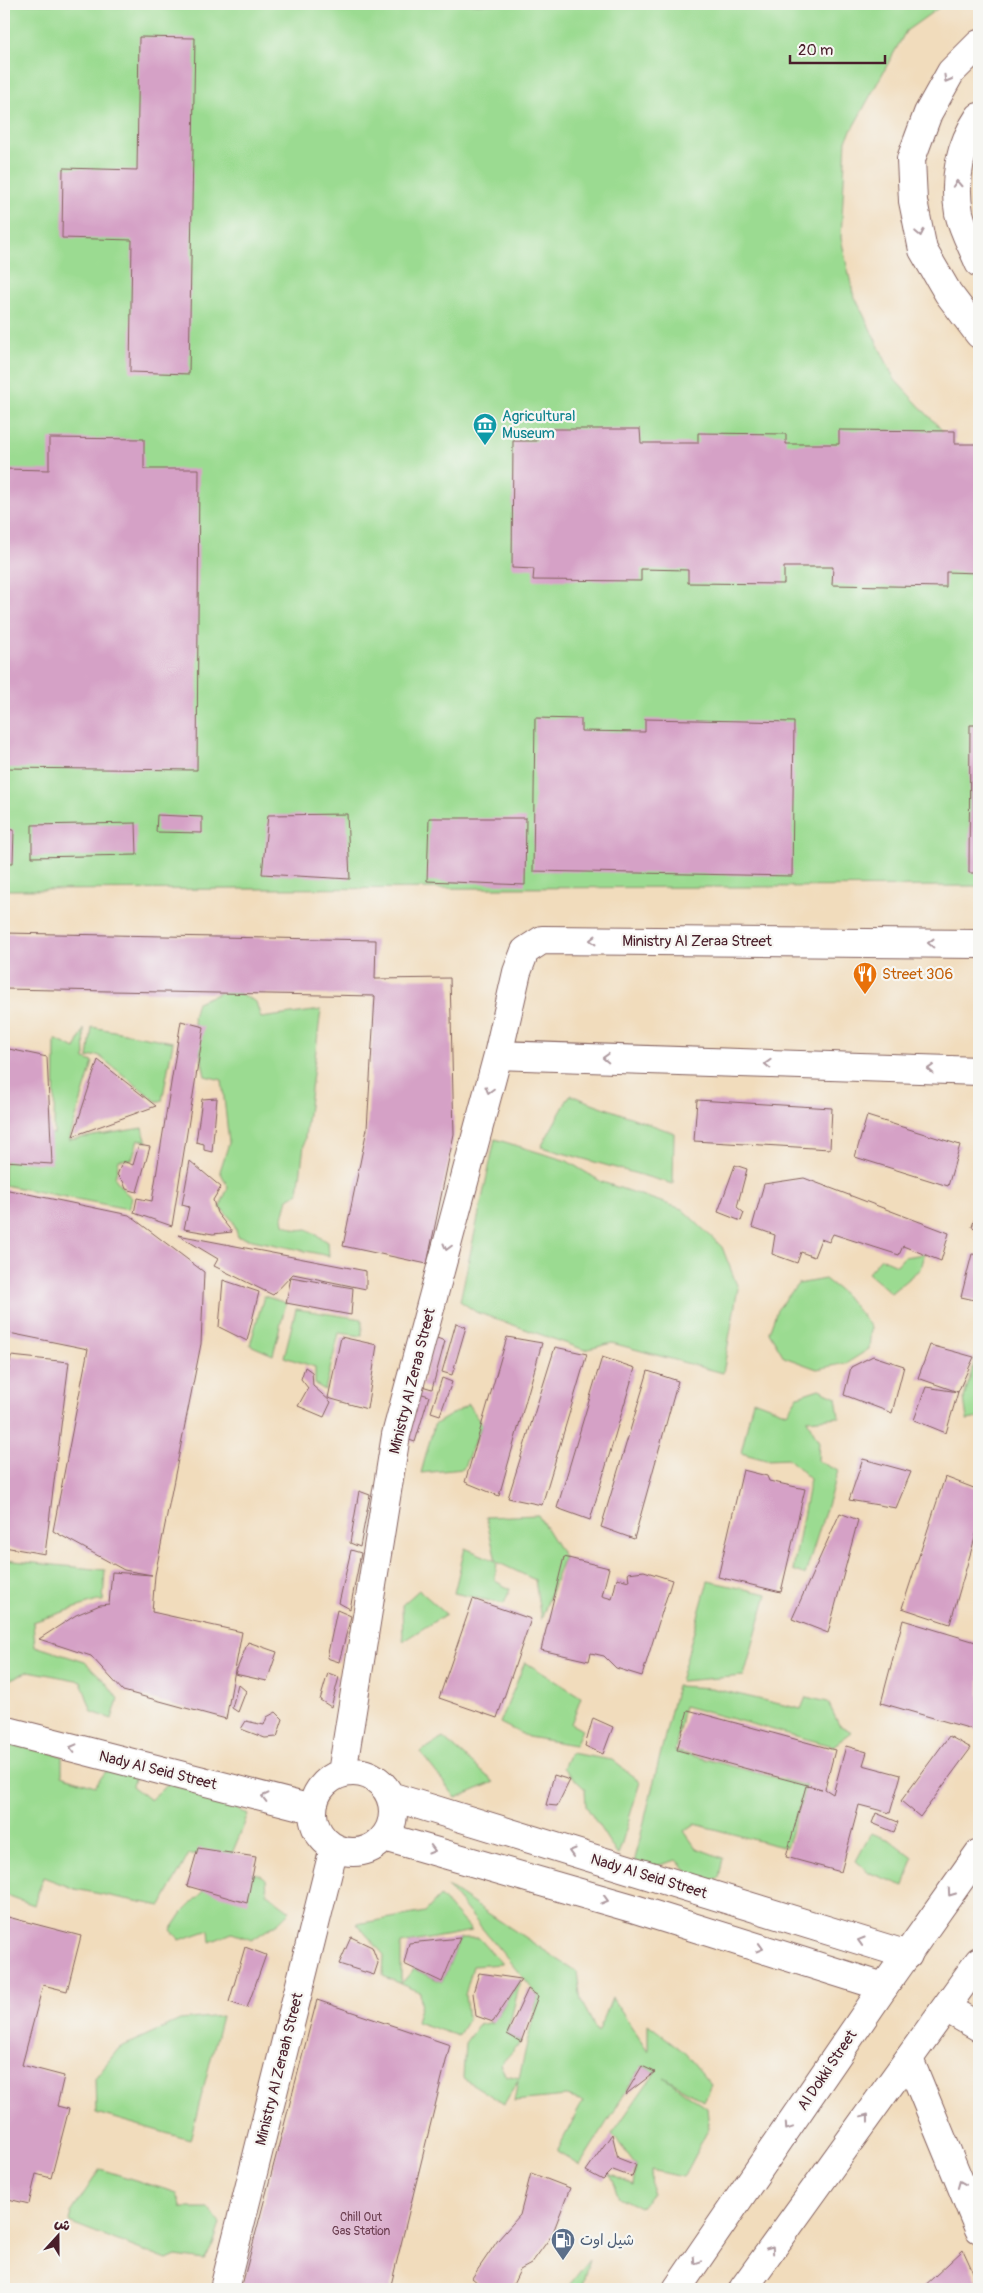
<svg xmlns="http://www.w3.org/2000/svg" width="983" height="2293" font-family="Pangolin,'Playpen Sans Arabic',sans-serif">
	<rect width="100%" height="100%" fill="#f6f6f2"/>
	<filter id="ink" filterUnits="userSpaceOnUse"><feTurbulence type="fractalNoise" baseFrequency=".02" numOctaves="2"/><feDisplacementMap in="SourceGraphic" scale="10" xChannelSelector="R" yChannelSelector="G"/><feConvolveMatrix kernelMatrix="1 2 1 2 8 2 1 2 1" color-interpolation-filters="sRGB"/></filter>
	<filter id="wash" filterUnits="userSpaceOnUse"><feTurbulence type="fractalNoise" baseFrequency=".0096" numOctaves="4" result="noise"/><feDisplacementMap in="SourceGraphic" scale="20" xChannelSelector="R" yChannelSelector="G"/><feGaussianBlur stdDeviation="1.12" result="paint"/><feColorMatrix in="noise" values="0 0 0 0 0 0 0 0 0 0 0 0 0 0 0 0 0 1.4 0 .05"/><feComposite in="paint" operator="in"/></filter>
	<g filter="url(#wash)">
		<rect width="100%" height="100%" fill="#f1dcbc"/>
		<path fill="#9bdb91" stroke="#727d5e" d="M4,4H944L906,31L846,140L841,238L853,293L895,380L955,444L979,448V886L4,890Z
			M230,989L256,1002L261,1018L321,1010L298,1193L288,1199L283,1217L284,1224L297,1230L307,1229L328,1242L329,1256L238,1237L233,1221L220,1207L228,1187L220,1171L229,1143L222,1080L205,1076L193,1017L197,1002Z
			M92,1027L173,1042L162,1101H156L98,1055L88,1058Z
			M84,1029L85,1059L93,1062L69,1140L142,1128L147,1142L138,1139L132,1159L119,1160L115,1178L124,1191L132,1198L128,1209L4,1185V1168L25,1109L41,1132L54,1134L55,1039L75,1049Z
			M570,1095L674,1133L673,1184L541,1147Z
			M495,1139L567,1161L602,1182L682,1209L722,1247L738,1288L723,1373L612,1343L585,1350L476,1312L460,1301Z
			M924,1254L920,1269L891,1293L868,1273L881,1258L897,1265L904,1257Z
			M825,1279L844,1294L871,1327L869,1349L847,1363L817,1369L784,1357L769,1332L777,1310L798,1284Z
			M264,1296L286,1303L273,1355L250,1345Z
			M296,1309L362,1319V1336L339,1333L325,1390L315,1384V1367L284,1357Z
			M979,1346V1418L967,1420L964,1398Z
			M819,1389L836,1397L839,1417L807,1420L819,1442L818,1461L838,1471L805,1575L793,1570L810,1479L789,1459L766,1460L741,1453L753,1400L787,1413L798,1396Z
			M469,1404L482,1425L463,1469L421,1473L434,1425Z
			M538,1515L564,1557L541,1620L535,1580L497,1562L495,1581L510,1589L504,1604L454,1593L465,1548L496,1561L486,1517Z
			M4,1560L105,1570L103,1601H97L33,1622L35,1646L85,1662L106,1682L118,1699L112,1719L92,1712L81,1681L29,1671L4,1682Z
			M708,1581L767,1594L744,1676L680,1681Z
			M419,1590L446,1614L403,1641L402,1605Z
			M525,1662L581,1697L571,1724L582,1730L575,1745L528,1737L500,1723Z
			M677,1686L711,1688L801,1709L806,1697L828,1702L839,1725L852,1732L833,1746L684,1706L675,1751L806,1786L786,1848L695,1824L684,1831L696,1848L723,1858L719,1878L705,1882L690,1874L677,1860L646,1869L634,1863Z
			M443,1738L494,1782L456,1798L420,1752Z
			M4,1740L62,1756V1775L95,1786L109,1767L136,1774L132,1786L150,1800L169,1783L221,1797L248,1815L231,1856L189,1854L161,1906L75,1889L43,1877L34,1905L4,1894Z
			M570,1753L612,1760L640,1782L618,1856L586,1806L585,1789L563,1768Z
			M871,1833L890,1840L913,1858L904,1886L870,1873L856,1861Z
			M243,1873L258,1874L266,1879L267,1894L290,1911L279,1922L252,1940L232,1933L210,1942L209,1930L180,1940L171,1930L183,1912L216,1879Z
			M447,1886L577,1972L581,2001L598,2033L612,1998L648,2051V2024L684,2052L712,2085L704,2101L663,2077L707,2108L709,2128L683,2177L651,2170L652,2193L640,2208L619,2197L609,2174L633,2185L636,2165L612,2134L655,2072L642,2066L580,2165L557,2151L583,2101L566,2096L514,2101L518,2081L504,2104L463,2078L465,2043L478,2025L493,2022L521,1979L507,2034L521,2042L500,2065L506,2075L519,2078L538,1996Z
			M440,1896L472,1931L401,1944V1984L414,1969L442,1982L460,1938H479L502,1964L473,1966L465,1995L468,2020L458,2036L416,2022L421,2004L420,1992L383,1976L384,1955L357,1924L425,1912Z
			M222,2016L190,2140L96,2113L95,2078L119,2048L180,2020Z
			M100,2169L177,2193L182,2208H208L220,2224L213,2245L204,2260L176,2256L167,2260L69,2222L71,2213Z
			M589,2260L581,2289H566Z"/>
		<g id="blocks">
			<path fill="#d5a1c6" d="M139,37L195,38L189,374L130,372L132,240L62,238L63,168L137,170Z
				M538,429H640L641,443H698V433L786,434V444H839V430L955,431V444H979V573L946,572V587L832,585L833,567H784V584L688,583V570L641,569V581L533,580L534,569L512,568L513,441H537Z
				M49,438L144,439V469H199L197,770L4,768V469L49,470Z
				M535,718L581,719V731L645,732V719L794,722L792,876L533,871Z
				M970,725H979V873H969Z
				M347,814L350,879L262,874L268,815Z
				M157,815L202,817V833L156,832Z
				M429,818H526L525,885L427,881Z
				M136,823L137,855L32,857V825Z
				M4,829L14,830L13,863H4Z
				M4,933L376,940L375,979L450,978L454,1134L427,1264L343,1246L367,1129L375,996L4,989Z
				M181,1021L204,1027L172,1226L134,1213L137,1198L152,1201Z
				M4,1048L47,1057L52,1164L4,1161Z
				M98,1060L156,1106L73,1136Z
				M217,1098L212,1152L204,1150V1144L196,1142L202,1099Z
				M697,1100L832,1108L830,1149L694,1141Z
				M867,1116L960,1145L948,1186L855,1157Z
				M139,1145L150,1147L137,1192L126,1189L123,1181L117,1175L123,1161L133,1165Z
				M190,1161L221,1187L213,1200L217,1213L232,1232L213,1234L184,1229L189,1207L182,1205Z
				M735,1165L747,1169L737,1207L744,1213L741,1221L718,1212Z
				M804,1178L949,1233L941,1261L903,1246L899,1255L833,1234L829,1242L821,1239L814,1257L801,1252L797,1263L772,1254L775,1235L752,1227L764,1184Z
				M4,1189L129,1215L204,1272L201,1344L155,1575L152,1612L242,1632L226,1719L123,1691L91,1656L39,1639L76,1615L100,1605L109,1604L112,1572L152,1575L124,1570L53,1531L88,1349L4,1332Z
				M979,1205V1229L972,1227Z
				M178,1235L366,1271V1289L293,1274L273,1295L214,1266L218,1259Z
				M972,1254L979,1255V1301L961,1297Z
				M291,1277L353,1288L351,1315L286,1303Z
				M223,1280L259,1292L247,1341L219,1327Z
				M456,1323L466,1327L452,1375L442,1372Z
				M341,1337L377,1345L367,1409L328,1398Z
				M434,1337L445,1341L432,1389L422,1386Z
				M507,1337L542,1343L499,1496L465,1482Z
				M930,1345L974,1357L958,1392L946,1433L914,1420L926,1387L958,1392L918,1378Z
				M555,1347L587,1354L542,1505L508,1498Z
				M11,1356L69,1362L45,1554L4,1547V1396Z
				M873,1356L904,1366L892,1413L844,1395L851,1367Z
				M602,1357L635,1368L590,1520L557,1508Z
				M305,1367L312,1372L313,1386L331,1402L324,1417L298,1406L308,1388L301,1379Z
				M648,1371L678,1381L634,1539L601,1527Z
				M442,1378L452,1382L440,1415L431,1412Z
				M419,1393L429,1396L415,1442L406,1439Z
				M863,1459L911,1472L896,1508L849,1500Z
				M743,1470L767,1476L769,1481L805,1489L781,1592L718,1577Z
				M945,1477L979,1490V1524L950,1624L902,1608Z
				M359,1491L370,1495L360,1547L350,1543Z
				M840,1513L858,1520L828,1633L792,1619Z
				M351,1550L361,1553L350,1609L339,1603Z
				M564,1557L609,1568L602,1596L612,1599L617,1578L629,1581L628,1573L644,1571L672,1580L642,1676L616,1668L604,1656L591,1653L589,1661L541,1650Z
				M473,1599L531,1619L497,1718L439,1698Z
				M337,1610L351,1616L339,1662L327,1658Z
				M903,1620L979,1643V1731L881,1703Z
				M248,1642L277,1652L267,1681L235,1674Z
				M328,1673L339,1677L331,1707L320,1700Z
				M238,1684L246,1691L238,1712L232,1708Z
				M688,1710L835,1750L825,1789L833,1794L846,1746L867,1752L863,1765L901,1775L890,1813L859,1805L841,1872L786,1857L806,1786L822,1789L677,1750Z
				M276,1712L283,1719L277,1737L265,1738L241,1729L246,1721L264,1725L267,1717Z
				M593,1718L613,1727L603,1754L585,1746Z
				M949,1736L971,1748L920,1817L901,1801Z
				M554,1775L570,1780L557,1806L546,1805Z
				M876,1813L898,1822L894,1832L872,1823Z
				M198,1848L256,1857L247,1903L187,1886Z
				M4,1916L81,1936L67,1991L43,1985L22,2065L64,2076L57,2106L69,2109L51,2178L36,2174L29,2204L4,2198Z
				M351,1937L372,1947L378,1963L374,1975L339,1964Z
				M460,1938L442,1982L404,1964L409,1943Z
				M245,1947L266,1955L247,2008L229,2002Z
				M479,1973L521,1979L493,2022L476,2016L473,1993Z
				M528,1989L538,1996L521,2042L507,2034Z
				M317,2000L450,2045L390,2289H241Z
				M642,2066L655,2072L625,2095Z
				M612,2134L618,2158L636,2165L632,2177L613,2170L603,2180L586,2171Z
				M531,2173L570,2188L552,2235L531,2264L520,2270L511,2289H485L472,2278L498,2240L520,2215Z
				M963,2250L979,2285V2289H921Z"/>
		</g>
	</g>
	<g filter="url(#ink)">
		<use href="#blocks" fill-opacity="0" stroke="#84615e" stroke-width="1"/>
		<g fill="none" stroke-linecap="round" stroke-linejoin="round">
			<defs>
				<path id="minor" d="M498,1055L979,1071
					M4,1730L312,1809
					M313 1812a40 40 0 1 1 80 0a40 40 0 1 1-80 0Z
					M342,1773L396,1435L498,1055L517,972L525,951L542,940L979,944
					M390,1796L908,1955
					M385,1837L632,1908L884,1987
					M946,2008L979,2027
					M909,2059L979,2229
					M224,2289L334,1848"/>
				<path id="secondary" d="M677,2289L884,1987L979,1853
					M743,2289L979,1961"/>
				<path id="motorway" d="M979,44L951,72L928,113L911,159L913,201L923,250L948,293L979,334
					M979,117C960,145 953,179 959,213C963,230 973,248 979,263"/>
			</defs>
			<use href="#minor" stroke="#84615e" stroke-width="30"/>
			<use href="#secondary" stroke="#84615e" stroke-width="30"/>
			<use href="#motorway" stroke="#84615e" stroke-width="30"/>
			<use href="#minor" stroke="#fff" stroke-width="28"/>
			<use href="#secondary" stroke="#fff" stroke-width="28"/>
			<use href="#motorway" stroke="#fff" stroke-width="28"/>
		</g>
		<defs><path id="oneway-chevron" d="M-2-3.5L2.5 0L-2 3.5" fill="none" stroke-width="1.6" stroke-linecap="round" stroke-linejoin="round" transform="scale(1.25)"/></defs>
		<g stroke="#ae9aa0">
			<use href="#oneway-chevron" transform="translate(947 79) rotate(120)"/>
			<use href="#oneway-chevron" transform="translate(957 184) rotate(-93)"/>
			<use href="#oneway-chevron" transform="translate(920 233) rotate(79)"/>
			<use href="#oneway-chevron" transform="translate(593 940) rotate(-180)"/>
			<use href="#oneway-chevron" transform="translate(931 943) rotate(-179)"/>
			<use href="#oneway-chevron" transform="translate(606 1058) rotate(-178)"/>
			<use href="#oneway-chevron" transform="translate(768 1064) rotate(-178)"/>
			<use href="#oneway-chevron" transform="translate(931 1069) rotate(-178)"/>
			<use href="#oneway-chevron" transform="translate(489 1090) rotate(105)"/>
			<use href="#oneway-chevron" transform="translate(447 1247) rotate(105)"/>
			<use href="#oneway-chevron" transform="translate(73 1748) rotate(-166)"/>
			<use href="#oneway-chevron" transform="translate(265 1797) rotate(-166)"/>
			<use href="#oneway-chevron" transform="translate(432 1850) rotate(16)"/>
			<use href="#oneway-chevron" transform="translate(572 1852) rotate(-163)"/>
			<use href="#oneway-chevron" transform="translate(951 1893) rotate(125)"/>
			<use href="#oneway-chevron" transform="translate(605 1900) rotate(16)"/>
			<use href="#oneway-chevron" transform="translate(861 1941) rotate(-163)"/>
			<use href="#oneway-chevron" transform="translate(760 1948) rotate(17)"/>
			<use href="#oneway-chevron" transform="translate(866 2117) rotate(-53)"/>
			<use href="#oneway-chevron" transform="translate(788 2127) rotate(124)"/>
			<use href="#oneway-chevron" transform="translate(961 2184) rotate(-112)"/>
			<use href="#oneway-chevron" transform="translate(771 2249) rotate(-55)"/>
			<use href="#oneway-chevron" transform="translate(696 2261) rotate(124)"/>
		</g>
	</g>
	<defs>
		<symbol id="museum-pin" viewBox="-11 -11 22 30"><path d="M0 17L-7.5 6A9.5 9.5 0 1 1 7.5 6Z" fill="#0f9aa8" stroke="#f6f6f2"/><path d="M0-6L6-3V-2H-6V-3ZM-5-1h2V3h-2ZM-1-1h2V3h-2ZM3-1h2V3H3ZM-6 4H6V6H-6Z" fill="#fff"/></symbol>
		<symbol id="restaurant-pin" viewBox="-11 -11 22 30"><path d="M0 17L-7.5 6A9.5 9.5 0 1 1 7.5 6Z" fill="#e8710a" stroke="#f6f6f2"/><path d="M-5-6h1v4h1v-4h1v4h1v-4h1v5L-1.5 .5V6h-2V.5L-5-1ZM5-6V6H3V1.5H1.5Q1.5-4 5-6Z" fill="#fff"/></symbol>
		<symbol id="fuel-pin" viewBox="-11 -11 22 30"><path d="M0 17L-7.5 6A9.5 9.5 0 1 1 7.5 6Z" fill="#5c6f8a" stroke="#f6f6f2"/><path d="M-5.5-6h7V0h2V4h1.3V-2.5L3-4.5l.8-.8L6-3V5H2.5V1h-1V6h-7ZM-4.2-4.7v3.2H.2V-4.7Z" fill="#fff"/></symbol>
	</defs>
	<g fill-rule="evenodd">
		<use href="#museum-pin" x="471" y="411" width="28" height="38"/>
		<use href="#restaurant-pin" x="851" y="960" width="28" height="38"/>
		<use href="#fuel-pin" x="549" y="2226" width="28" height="38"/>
	</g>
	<g text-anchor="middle" stroke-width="4.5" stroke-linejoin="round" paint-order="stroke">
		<g font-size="12" fill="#6d4052">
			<text x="361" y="2221">Chill Out<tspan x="361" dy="14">Gas Station</tspan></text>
		</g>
		<g font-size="15" fill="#0d838f" stroke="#f6f6f2" text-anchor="start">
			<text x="502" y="421">Agricultural<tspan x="502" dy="17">Museum</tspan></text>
		</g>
		<g font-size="15" fill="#4a1f2b" stroke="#f6f6f2">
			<text x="697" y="946">Ministry Al Zeraa Street</text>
			<text transform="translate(412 1381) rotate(-76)" y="5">Ministry Al Zeraa Street</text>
			<text transform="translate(158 1770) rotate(14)" y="5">Nady Al Seid Street</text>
			<text transform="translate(649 1876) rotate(17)" y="5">Nady Al Seid Street</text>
			<text transform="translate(279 2069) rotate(-76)" y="5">Ministry Al Zeraah Street</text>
			<text transform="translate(827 2070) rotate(-56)" y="5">Al Dokki Street</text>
		</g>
		<g font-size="15" fill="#c56008" stroke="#f6f6f2" text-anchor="start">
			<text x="882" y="979">Street 306</text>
		</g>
		<g font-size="15" fill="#4e5e75" stroke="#f6f6f2" text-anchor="start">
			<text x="580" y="2245">شيل اوت</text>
		</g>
	</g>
	<rect width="983" height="2293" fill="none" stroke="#f6f6f2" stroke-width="20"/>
	<g transform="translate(58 2236) rotate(21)" stroke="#f6f6f2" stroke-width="4" paint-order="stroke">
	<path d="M0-4L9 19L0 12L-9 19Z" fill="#4a1f2b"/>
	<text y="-8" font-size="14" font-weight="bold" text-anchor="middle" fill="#4a1f2b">ش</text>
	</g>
	<path d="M790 55v8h95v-8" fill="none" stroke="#4a1f2b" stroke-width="2.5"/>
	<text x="798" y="55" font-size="15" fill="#4a1f2b" stroke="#f6f6f2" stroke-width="4" paint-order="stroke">20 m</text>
</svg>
